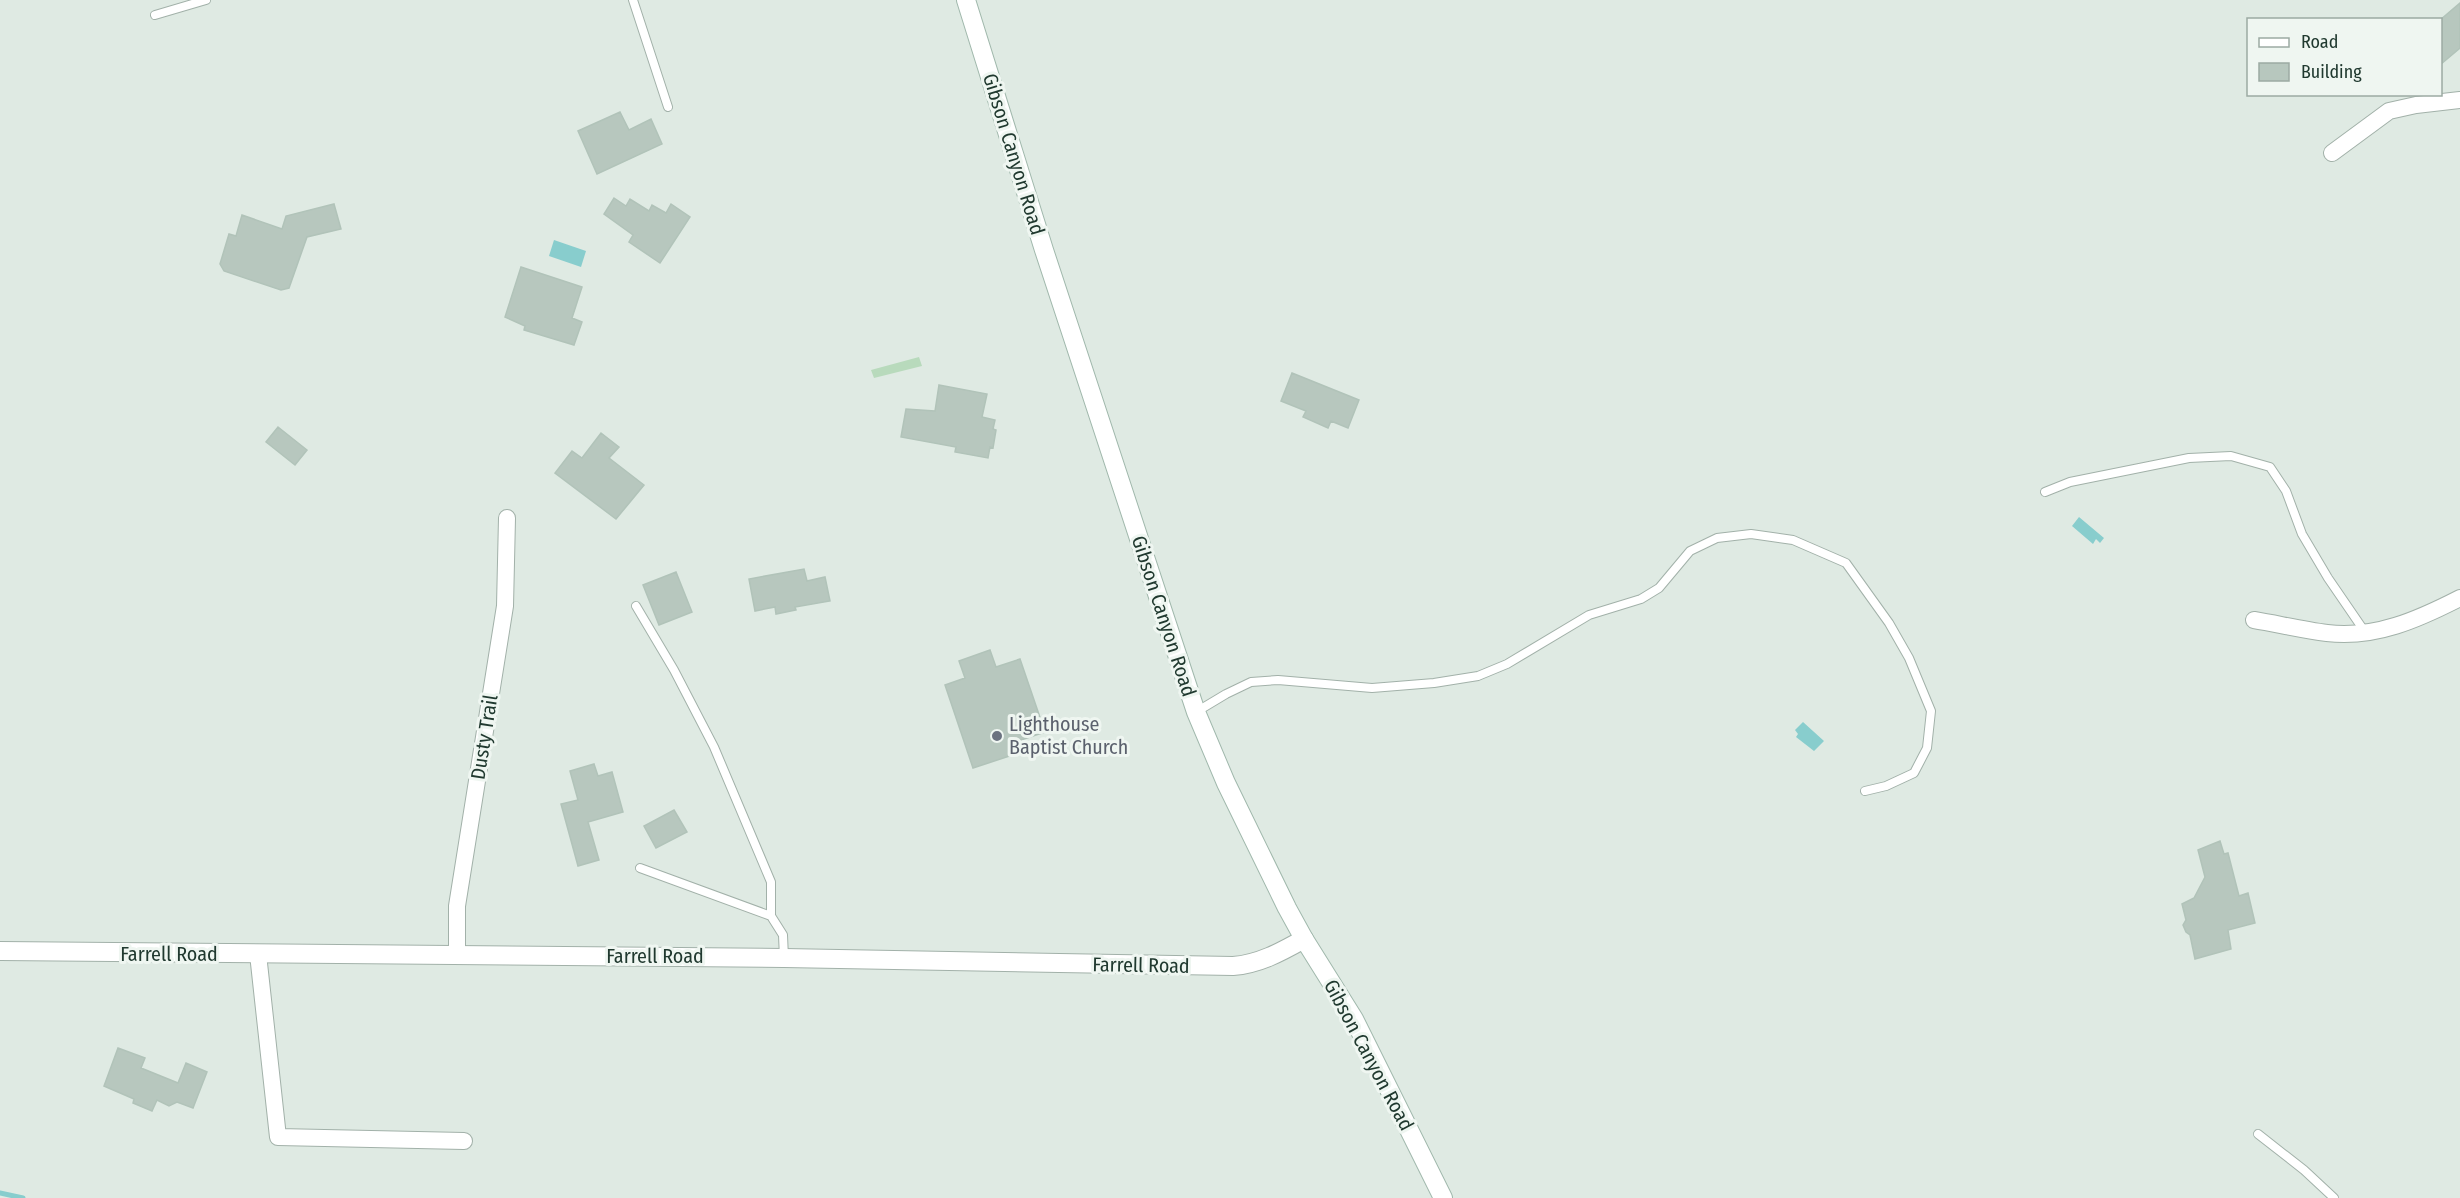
<svg xmlns="http://www.w3.org/2000/svg" width="2460" height="1198" font-family="'Fira Sans Condensed',sans-serif">
	<rect width="100%" height="100%" fill="#dfeae3"/>
	<path fill="#b8dabc" d="M919,357L922,366L874,378L871,370Z"/>
	<path fill="#88cdcd" d="M554,240L586,251L581,267L549,256Z
		M2079,517L2104,538L2100,543L2096,539L2093,544L2072,526Z
		M1803,722L1824,741L1814,751L1796,737L1798,734L1795,730Z"/>
	<g fill="none" stroke-linecap="round" stroke-linejoin="round">
		<path stroke="#88cdcd" stroke-width="5" d="M0,1193L23,1198"/>
	</g>
	<path fill="#b7c7be" stroke="#b1c3b9" stroke-width="1.5" d="M2460,3V48L2440,65V20Z
		M620,112L629,130L651,119L662,144L597,174L578,131Z
		M614,198L626,206L630,199L649,211L652,205L666,213L671,204L690,217L660,263L629,242L633,235L604,214Z
		M334,204L341,229L307,237L289,288L281,290L224,271L220,264L229,234L236,236L242,215L282,229L286,216Z
		M521,267L582,287L572,318L582,322L574,345L524,330L525,326L505,317Z
		M1292,373L1359,400L1348,428L1331,421L1328,428L1303,417L1306,411L1281,401Z
		M939,385L987,394L982,417L995,420L993,429L996,430L993,448L990,447L988,458L955,452L956,447L901,437L906,409L935,411Z
		M278,427L307,450L295,465L266,442Z
		M601,433L619,447L609,458L644,485L616,519L555,473L572,451L582,458Z
		M804,569L807,581L825,577L830,601L795,607L796,610L776,614L775,607L755,611L749,579Z
		M676,572L692,612L659,625L643,585Z
		M990,650L996,667L1020,659L1045,732L1021,740L1025,751L973,768L945,685L965,678L959,661Z
		M594,764L598,776L612,772L623,812L588,822L599,860L578,866L561,804L578,800L570,771Z
		M674,810L687,832L656,848L644,826Z
		M2220,841L2224,854L2228,853L2239,896L2248,893L2255,923L2228,930L2231,949L2195,959L2190,935L2186,932L2183,925L2186,920L2182,904L2194,898L2205,877L2198,850Z
		M118,1048L145,1058L141,1068L178,1083L186,1063L207,1072L193,1108L177,1102L169,1106L157,1100L152,1111L133,1103L134,1099L104,1086Z"/>
	<g fill="none" stroke-linecap="round" stroke-linejoin="round">
		<defs>
			<path id="service" d="M633,0L668,107
				M155,15L206,0
				M2045,492L2070,482L2189,458L2231,456L2270,467L2286,491L2302,534L2328,578L2365,632
				M636,606L674,670L714,747L771,882V916
				M1196,712L1226,694L1251,682L1278,680L1372,688L1434,683L1478,676L1507,664L1589,615L1641,599L1659,588L1690,551L1717,538L1751,534L1793,540L1846,563L1889,623L1909,658L1931,711L1927,748L1914,773L1886,786L1865,791
				M640,868L771,916L783,935L784,958
				M2258,1134L2304,1170L2334,1198"/>
			<path id="minor" d="M2332,153L2389,111L2416,105L2460,100
				M2254,620C2278,624 2303,630 2327,633C2375,639 2419,619 2460,598
				M258,954L278,1137L464,1141
				M457,955V906L505,606L507,518"/>
			<path id="tertiary" d="M0,951L784,958L1233,966C1259,964 1281,952 1304,939"/>
			<path id="secondary" d="M966,0L1044,250L1196,712L1226,783L1287,908L1304,939L1354,1019L1443,1198"/>
		</defs>
		<use href="#service" stroke="#a2b1a9" stroke-width="10"/>
		<use href="#minor" stroke="#a2b1a9" stroke-width="18"/>
		<use href="#tertiary" stroke="#a2b1a9" stroke-width="20"/>
		<use href="#secondary" stroke="#a0b8ac" stroke-width="20"/>
		<use href="#service" stroke="#fff" stroke-width="8"/>
		<use href="#minor" stroke="#fff" stroke-width="16"/>
		<use href="#tertiary" stroke="#fff" stroke-width="18"/>
		<use href="#secondary" stroke="#fff" stroke-width="18"/>
	</g>
	<circle fill="#6b7280" stroke="#eff6f1" stroke-width="2" cx="997" cy="736" r="6"/>
	<g text-anchor="middle" stroke-width="6" stroke-linejoin="round" paint-order="stroke">
		<g font-size="20" fill="#20392f" stroke="#eff6f1">
			<text transform="translate(1014 154) rotate(73)" y="7">Gibson Canyon Road</text>
			<text transform="translate(1164 616) rotate(72)" y="7">Gibson Canyon Road</text>
			<text transform="translate(484 737) rotate(-81)" y="7">Dusty Trail</text>
			<text x="169" y="961">Farrell Road</text>
			<text x="655" y="963">Farrell Road</text>
			<text transform="translate(1141 965) rotate(1)" y="7">Farrell Road</text>
			<text transform="translate(1369 1055) rotate(62)" y="7">Gibson Canyon Road</text>
		</g>
		<g font-size="20" fill="#5b616d" stroke="#eff6f1" text-anchor="start">
			<text x="1009" y="731">Lighthouse<tspan x="1009" dy="23">Baptist Church</tspan></text>
		</g>
	</g>
	<rect x="2247" y="18" width="195" height="78" fill="#eff6f1" stroke="#9caaa3" stroke-width="1.5"/>
	<rect x="2259" y="38" width="30" height="9" fill="#ffffff" stroke="#9caaa3" stroke-width="1.5"/>
	<text x="2301" y="48" font-size="18" fill="#20392f">Road</text>
	<rect x="2259" y="63" width="30" height="18" fill="#b7c7be" stroke="#9caaa3" stroke-width="1.5"/>
	<text x="2301" y="78" font-size="18" fill="#20392f">Building</text>
</svg>
